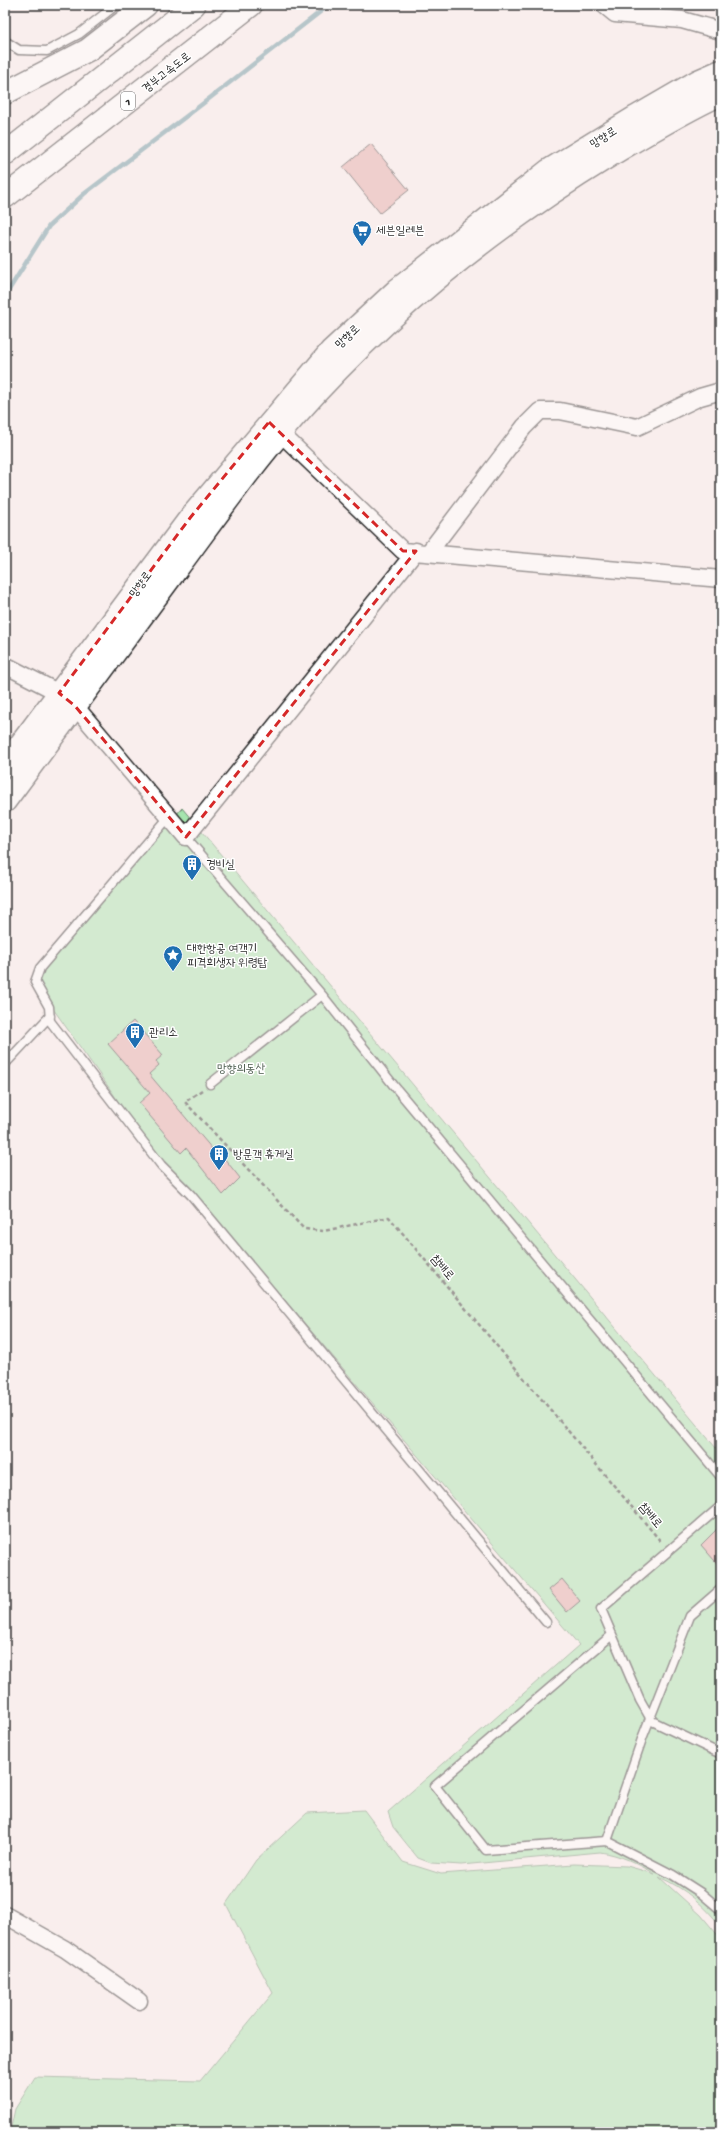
<svg xmlns="http://www.w3.org/2000/svg" width="726" height="2137" font-family="'Gochi Hand','Poor Story',sans-serif">
	<rect width="100%" height="100%" fill="#f9eeed"/>
	<filter id="ink" filterUnits="userSpaceOnUse"><feTurbulence type="fractalNoise" baseFrequency=".025" numOctaves="2"/><feDisplacementMap in="SourceGraphic" scale="8" xChannelSelector="R" yChannelSelector="G"/><feConvolveMatrix kernelMatrix="1 2 1 2 8 2 1 2 1" color-interpolation-filters="sRGB"/></filter>
	<g filter="url(#ink)">
		<path fill="#a5e5ae" stroke="#68886c" d="M182,808L721,1454V1927C706,1906 683,1887 659,1877L701,1915L721,1939V2132H10L15,2109L35,2077L200,2081L273,1993L226,1904L256,1860L307,1813L364,1810L403,1862L441,1874L574,1864L627,1866L655,1874C637,1863 621,1855 600,1852L461,1865L431,1863L418,1858L393,1827L388,1812L579,1645L184,1182L145,1143L112,1092L49,1003L40,986L39,977L42,971Z"/>
		<g fill="none" stroke-linecap="round" stroke-linejoin="round">
			<path stroke="#65939e" stroke-width="4.5" d="M5,296L49,226L84,194L201,105L329,5"/>
		</g>
		<path fill="#e3a8a6" stroke="#2b2b2b" d="M371,144L409,190L380,213L343,167Z
			M133,1021L163,1055L156,1061L159,1065L149,1074L213,1150L216,1148L240,1178L223,1195L186,1148L181,1153L139,1103L150,1093L108,1044Z
			M721,1525V1568L701,1545Z
			M562,1579L580,1601L567,1612L549,1590Z"/>
		<g fill="none" stroke-linecap="round" stroke-linejoin="round">
			<defs>
				<path id="service" d="M5,41L19,50L47,51L79,34L116,5
					M169,817L40,968L35,982L49,1007L50,1021L161,1165L191,1195L546,1622
					M186,837L322,995L395,1087L721,1477
					M5,1064L50,1016
					M210,1084L322,995
					M721,1506L601,1609L640,1700L652,1721L721,1754
					M612,1635L435,1786L486,1850L607,1841L673,1875L701,1893L721,1910
					M607,1841L643,1736L690,1616L721,1589"/>
				<path id="minor" d="M604,5L615,14L682,20L721,31
					M273,426L403,551L721,579
					M429,552L524,427L540,411H560L637,427L700,397L721,391
					M5,665L59,693L75,706L186,837L416,551
					M5,1915L65,1949L139,2001"/>
				<path id="secondary" d="M5,765L190,518L331,351L397,290L548,171L636,117L698,81L721,71
					M5,801C62,724 119,647 176,570C214,519 252,465 295,416C385,314 493,227 609,156C646,134 682,112 721,94"/>
				<path id="motorway" d="M5,93L88,50L146,5
					M5,154L194,5
					M5,197L251,5"/>
			</defs>
			<use href="#service" stroke="#2b2b2b" stroke-width="11"/>
			<use href="#minor" stroke="#2b2b2b" stroke-width="19"/>
			<use href="#secondary" stroke="#2b2b2b" stroke-width="25"/>
			<use href="#motorway" stroke="#2b2b2b" stroke-width="25"/>
			<path stroke="#2b2b2b" stroke-width="2.5" stroke-dasharray="4 3" stroke-linecap="butt" d="M202,1090L185,1102L304,1229L324,1231L389,1217L662,1543"/>
			<use href="#service" stroke="#fff" stroke-width="8"/>
			<use href="#minor" stroke="#fff" stroke-width="16"/>
			<use href="#secondary" stroke="#fff" stroke-width="22"/>
			<use href="#motorway" stroke="#fff" stroke-width="22"/>
		</g>
	</g>
	<path d="M0 0H726V2137H0ZM269,422L403,551H416L186,837L75,706L59,693L190,518Z" fill="#f9eeed" fill-opacity=".55" fill-rule="evenodd"/>
	<path fill="none" stroke="#d62828" stroke-width="3" stroke-dasharray="8 5" stroke-linejoin="round" d="M269,422L403,551H416L186,837L75,706L59,693L190,518Z"/>
	<defs>
		<symbol id="supermarket-pin" viewBox="-11 -11 22 30"><path d="M0 17L-7.5 6A9.5 9.5 0 1 1 7.5 6Z" fill="#1f6fb2" stroke="#fff"/><path d="M-6-5.5h2.5l.6 2H6L4.5 2H-2.5L-4.4-4H-6ZM-1.5 3.2a1.3 1.3 0 1 0 .1 0ZM3 3.2a1.3 1.3 0 1 0 .1 0Z" fill="#fff"/></symbol>
		<symbol id="building-pin" viewBox="-11 -11 22 30"><path d="M0 17L-7.5 6A9.5 9.5 0 1 1 7.5 6Z" fill="#1f6fb2" stroke="#fff"/><path d="M-4-6H4V6H1V3H-1V6H-4ZM-2.5-4.3h1.7v1.8h-1.7ZM.8-4.3h1.7v1.8H.8ZM-2.5-1h1.7V.8h-1.7ZM.8-1h1.7V.8H.8Z" fill="#fff"/></symbol>
		<symbol id="sight-pin" viewBox="-11 -11 22 30"><path d="M0 17L-7.5 6A9.5 9.5 0 1 1 7.5 6Z" fill="#1f6fb2" stroke="#fff"/><path d="M0-6L1.8-2.2L6-1.7L2.9 1.2L3.7 5.4L0 3.3L-3.7 5.4L-2.9 1.2L-6-1.7L-1.8-2.2Z" fill="#fff"/></symbol>
	</defs>
	<g fill-rule="evenodd">
		<use href="#supermarket-pin" x="351" y="219" width="22" height="30"/>
		<use href="#building-pin" x="181" y="853" width="22" height="30"/>
		<use href="#sight-pin" x="162" y="944" width="22" height="30"/>
		<use href="#building-pin" x="124" y="1021" width="22" height="30"/>
		<use href="#building-pin" x="208" y="1143" width="22" height="30"/>
	</g>
	<g text-anchor="middle" stroke-width="3" stroke-linejoin="round" paint-order="stroke">
		<rect fill="#fff" stroke="#6b6b6b" stroke-width="1" x="121" y="92" width="14" height="18" rx="3"/>
		<g font-size="11" font-weight="bold" fill="#2b2b2b">
			<text x="128" y="105">1</text>
		</g>
		<g font-size="12" fill="#2b2b2b" stroke="#fff">
			<text transform="translate(166 72) rotate(-38)" y="4">경부고속도로</text>
			<text transform="translate(603 137) rotate(-32)" y="4">망향로</text>
			<text transform="translate(347 336) rotate(-43)" y="4">망향로</text>
			<text transform="translate(140 584) rotate(-53)" y="4">망향로</text>
			<text transform="translate(443 1267) rotate(50)" y="4">참배로</text>
			<text transform="translate(651 1515) rotate(50)" y="4">참배로</text>
		</g>
		<g font-size="12" fill="#2b2b2b" stroke="#fff" text-anchor="start">
			<text x="376" y="234">세븐일레븐</text>
			<text x="206" y="868">경비실</text>
			<text x="187" y="952">대한항공 여객기<tspan x="187" dy="14">피격희생자 위령탑</tspan></text>
			<text x="149" y="1036">관리소</text>
			<text x="233" y="1158">방문객 휴게실</text>
		</g>
		<g font-size="12" fill="#4a5a4c" stroke="#fff">
			<text x="241" y="1072">망향의동산</text>
		</g>
	</g>
	<rect width="726" height="2137" fill="none" stroke="#fff" stroke-width="20"/>
	<rect x="10" y="10" width="706" height="2117" fill="none" stroke="#2b2b2b" stroke-width="1.5" filter="url(#ink)"/>
</svg>
